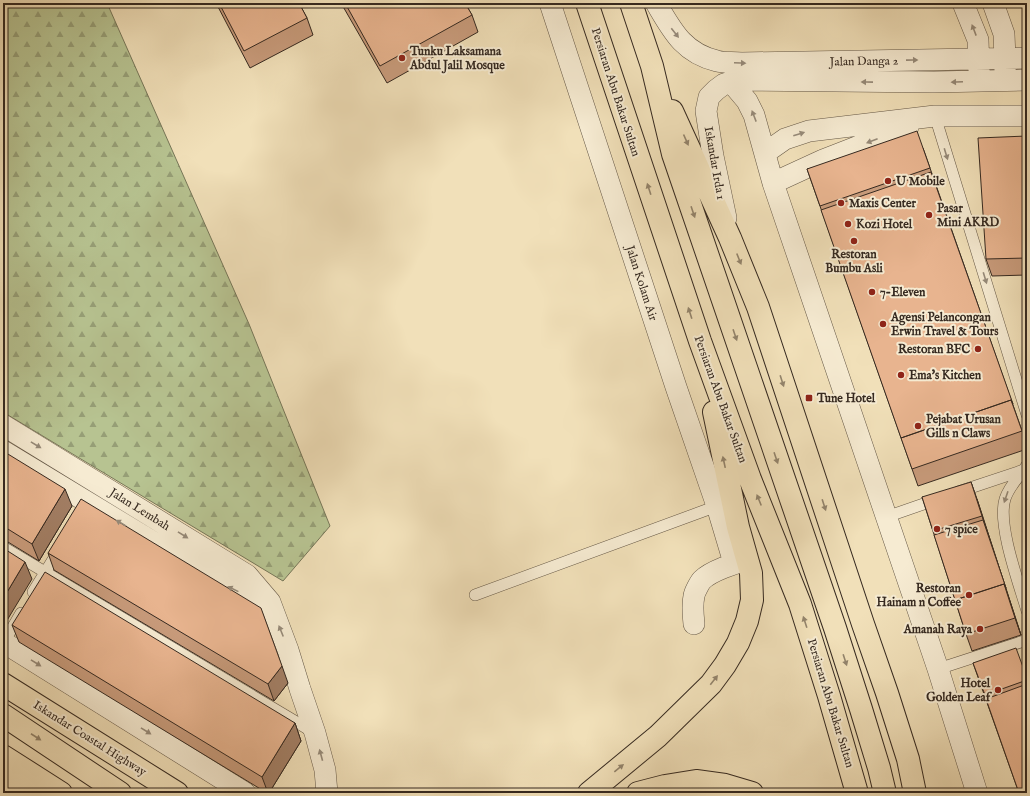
<svg xmlns="http://www.w3.org/2000/svg" width="1030" height="796" font-family="'IM FELL English',serif">
	<defs>
		<pattern id="forest-firs" width="22" height="20" patternUnits="userSpaceOnUse"><rect width="22" height="20" fill="#b7c391"/><path d="M5 1l3.5 6h-7zM16 11l3.5 6h-7z" fill="#969e76"/></pattern>
	</defs>
	<rect width="100%" height="100%" fill="#f1e0b9"/>
	<filter id="stains"><feTurbulence type="fractalNoise" baseFrequency=".005" numOctaves="4"/><feColorMatrix values="0 0 0 0 .2 0 0 0 0 .09 0 0 0 0 .02 0 0 0 .5 -.17"/></filter>
	<radialGradient id="worn" r=".72"><stop offset=".6" stop-color="#630" stop-opacity="0"/><stop offset="1" stop-color="#630" stop-opacity=".3"/></radialGradient>
	<path fill="url(#forest-firs)" stroke="#767658" d="M3,3H107L249,324L330,526L283,581L3,412Z"/>
	<g fill="none" stroke-linecap="round" stroke-linejoin="round">
		<defs>
			<path id="lane" d="M935,116L1027,415
				M1027,465C1020,476 1009,486 1005,499C997,524 1019,584 1027,611
				M958,492L1024,470
				M886,517L938,499
				M3,547L313,732
				M33,592L59,550
				M475,595L717,506
				M4,642L21,613
				M938,669L1027,640"/>
			<path id="street" d="M550,3L676,387L717,506L734,563
				M656,3C672,30 683,53 717,61C724,63 733,62 741,63L1027,58
				M963,3L978,40L979,72
				M993,3L1004,34L1005,59V72
				M731,82L747,101L754,115L773,183L938,669L977,793
				M765,153L785,139L809,131L935,116H1027
				M773,183L823,160L908,127
				M726,218L713,156L706,111L709,97L716,90L724,84L737,80L934,82L1027,80
				M3,425L247,575L270,602L288,650L300,689L315,733L325,770L327,793
				M3,451L234,591L270,602
				M694,624C693,615 692,605 694,596C694,593 700,582 702,580C711,571 735,563 747,560
				M3,642L245,793"/>
			<path id="highway" d="M587,3L700,341L750,479L800,604L829,696L857,793
				M631,3L652,66L673,154L835,628L861,709L879,768L885,793
				M672,111L730,238L758,307L863,624L887,693L908,759L915,793
				M3,684L177,793
				M3,715L120,793
				M3,756L61,793
				M3,772L22,793
				M589,793L658,736L711,684L725,665L738,643L747,621L752,600L751,573L738,527L714,412
				M638,793L665,786L696,781L725,785L752,793"/>
		</defs>
		<use href="#lane" stroke="#645746" stroke-width="12"/>
		<use href="#street" stroke="#645746" stroke-width="22"/>
		<use href="#highway" stroke="#352920" stroke-width="24"/>
		<use href="#lane" stroke="#f6ebd2" stroke-width="11"/>
		<use href="#street" stroke="#f6ebd2" stroke-width="21"/>
		<use href="#highway" stroke="#f1e0b9" stroke-width="22"/>
	</g>
	<path fill="#c89b7b" stroke="#352920" d="M216,3H299L307,18L313,35L250,68Z
		M341,3H465L472,15L478,32L387,83Z
		M1027,136V275L992,276L986,259Z
		M923,148L1027,445V449L918,486L807,169Z
		M3,451L72,506L39,561L3,539Z
		M922,497L977,499L1021,635L972,651L966,634Z
		M48,553L288,683L274,701L54,570Z
		M12,625L295,723L301,741L269,793H267L19,642Z
		M973,663L1027,677V793H1019Z"/>
	<path fill="#a27e64" stroke="#352920" d="M971,482L977,499L1021,635L1015,618Z
		M65,489L72,506L39,561L32,544Z
		M25,562L32,579L3,627V599Z
		M282,666L288,683L274,701L268,684Z
		M295,723L301,741L269,793H268L262,777Z"/>
	<path fill="#e8b48f" stroke="#352920" d="M219,3H299L307,18L244,51Z
		M345,3H465L472,15L380,66Z
		M917,131L930,168L820,206L807,169Z
		M1027,136V258L986,259L978,138Z
		M931,172L1013,404L1011,400L901,438L821,210Z
		M1011,400L1022,431L912,469L901,438Z
		M3,451L65,489L32,544L3,526Z
		M971,482L982,516L933,531L922,497Z
		M81,499L261,608L282,666L268,684L48,553Z
		M983,520L1006,588L1004,584L955,600L934,535Z
		M3,548L25,562L3,599Z
		M45,572L295,723L262,777L12,625Z
		M1004,584L1015,618L966,634L955,600Z
		M1016,648L1027,678V680L985,695L973,663Z
		M1027,684V793H1019L986,699Z"/>
	<defs><path id="oneway-solid" d="M-6-.8H1V-3.2L6.5 0L1 3.2V.8H-6Z"/></defs>
	<g fill="#968a79">
		<use href="#oneway-solid" transform="translate(974 30) rotate(-111)"/>
		<use href="#oneway-solid" transform="translate(675 33) rotate(52)"/>
		<use href="#oneway-solid" transform="translate(912 60) rotate(-1)"/>
		<use href="#oneway-solid" transform="translate(740 63) rotate(2)"/>
		<use href="#oneway-solid" transform="translate(867 82) rotate(-179)"/>
		<use href="#oneway-solid" transform="translate(957 82) rotate(178)"/>
		<use href="#oneway-solid" transform="translate(754 116) rotate(-111)"/>
		<use href="#oneway-solid" transform="translate(799 134) rotate(-18)"/>
		<use href="#oneway-solid" transform="translate(872 141) rotate(159)"/>
		<use href="#oneway-solid" transform="translate(946 154) rotate(73)"/>
		<use href="#oneway-solid" transform="translate(985 278) rotate(73)"/>
		<use href="#oneway-solid" transform="translate(36 445) rotate(31)"/>
		<use href="#oneway-solid" transform="translate(1006 497) rotate(109)"/>
		<use href="#oneway-solid" transform="translate(121 523) rotate(-149)"/>
		<use href="#oneway-solid" transform="translate(183 535) rotate(32)"/>
		<use href="#oneway-solid" transform="translate(233 589) rotate(-154)"/>
		<use href="#oneway-solid" transform="translate(281 631) rotate(-112)"/>
		<use href="#oneway-solid" transform="translate(36 663) rotate(32)"/>
		<use href="#oneway-solid" transform="translate(146 731) rotate(32)"/>
		<use href="#oneway-solid" transform="translate(321 755) rotate(-105)"/>
	</g>
	<g fill="#93846c">
		<use href="#oneway-solid" transform="translate(686 140) rotate(66)"/>
		<use href="#oneway-solid" transform="translate(649 189) rotate(-108)"/>
		<use href="#oneway-solid" transform="translate(693 212) rotate(71)"/>
		<use href="#oneway-solid" transform="translate(739 259) rotate(68)"/>
		<use href="#oneway-solid" transform="translate(690 313) rotate(-108)"/>
		<use href="#oneway-solid" transform="translate(735 335) rotate(71)"/>
		<use href="#oneway-solid" transform="translate(782 381) rotate(72)"/>
		<use href="#oneway-solid" transform="translate(776 458) rotate(71)"/>
		<use href="#oneway-solid" transform="translate(724 462) rotate(-102)"/>
		<use href="#oneway-solid" transform="translate(759 500) rotate(-112)"/>
		<use href="#oneway-solid" transform="translate(824 505) rotate(72)"/>
		<use href="#oneway-solid" transform="translate(805 622) rotate(-108)"/>
		<use href="#oneway-solid" transform="translate(845 660) rotate(72)"/>
		<use href="#oneway-solid" transform="translate(714 680) rotate(-52)"/>
		<use href="#oneway-solid" transform="translate(36 737) rotate(33)"/>
		<use href="#oneway-solid" transform="translate(619 768) rotate(-39)"/>
	</g>
	<g fill="#8f2418" stroke="#f6ebd2" stroke-width="1.5">
		<circle cx="402" cy="58" r="4"/>
		<circle cx="888" cy="181" r="4"/>
		<circle cx="841" cy="203" r="4"/>
		<circle cx="929" cy="215" r="4"/>
		<circle cx="848" cy="224" r="4"/>
		<circle cx="854" cy="241" r="4"/>
		<circle cx="872" cy="292" r="4"/>
		<circle cx="883" cy="324" r="4"/>
		<circle cx="978" cy="349" r="4"/>
		<circle cx="901" cy="375" r="4"/>
		<rect x="805" y="394" width="8" height="8" rx="2"/>
		<circle cx="918" cy="426" r="4"/>
		<circle cx="937" cy="529" r="4"/>
		<circle cx="969" cy="595" r="4"/>
		<circle cx="980" cy="629" r="4"/>
		<circle cx="998" cy="690" r="4"/>
	</g>
	<g text-anchor="middle" stroke-width="4" stroke-linejoin="round" paint-order="stroke">
		<g font-size="12" font-weight="bold" fill="#352920" stroke="#f6ebd2" text-anchor="start">
			<text x="410" y="55">Tunku Laksamana<tspan x="410" dy="14">Abdul Jalil Mosque</tspan></text>
			<text x="896" y="185">U Mobile</text>
			<text x="849" y="207">Maxis Center</text>
			<text x="937" y="212">Pasar<tspan x="937" dy="14">Mini AKRD</tspan></text>
			<text x="856" y="228">Kozi Hotel</text>
			<text x="854" y="258" text-anchor="middle">Restoran<tspan x="854" dy="14">Bumbu Asli</tspan></text>
			<text x="880" y="296">7-Eleven</text>
			<text x="891" y="321">Agensi Pelancongan<tspan x="891" dy="14">Erwin Travel &amp; Tours</tspan></text>
			<text x="970" y="353" text-anchor="end">Restoran BFC</text>
			<text x="909" y="379">Ema's Kitchen</text>
			<text x="817" y="402">Tune Hotel</text>
			<text x="926" y="423">Pejabat Urusan<tspan x="926" dy="14">Gills n Claws</tspan></text>
			<text x="945" y="533">7 spice</text>
			<text x="961" y="592" text-anchor="end">Restoran<tspan x="961" dy="14">Hainam n Coffee</tspan></text>
			<text x="972" y="633" text-anchor="end">Amanah Raya</text>
			<text x="990" y="687" text-anchor="end">Hotel<tspan x="990" dy="14">Golden Leaf</tspan></text>
		</g>
		<g font-size="12" fill="#352920" stroke="#f6ebd2">
			<text transform="translate(864 61) rotate(-1)" y="4">Jalan Danga 2</text>
			<text transform="translate(616 92) rotate(72)" y="4">Persiaran Abu Bakar Sultan</text>
			<text transform="translate(715 163) rotate(80)" y="4">Iskandar Irda 1</text>
			<text transform="translate(642 283) rotate(72)" y="4">Jalan Kolam Air</text>
			<text transform="translate(721 399) rotate(70)" y="4">Persiaran Abu Bakar Sultan</text>
			<text transform="translate(140 509) rotate(32)" y="4">Jalan Lembah</text>
			<text transform="translate(831 703) rotate(73)" y="4">Persiaran Abu Bakar Sultan</text>
			<text transform="translate(90 738) rotate(32)" y="4">Iskandar Coastal Highway</text>
		</g>
	</g>
	<rect width="1030" height="796" fill="none" stroke="#f1e0b9" stroke-width="16"/>
	<rect x="4" y="4" width="1022" height="788" fill="none" stroke="#352920" stroke-width="2"/>
	<rect x="8" y="8" width="1014" height="780" fill="none" stroke="#352920"/>
	<rect width="100%" height="100%" filter="url(#stains)"/>
	<rect width="100%" height="100%" fill="url(#worn)"/>
</svg>
